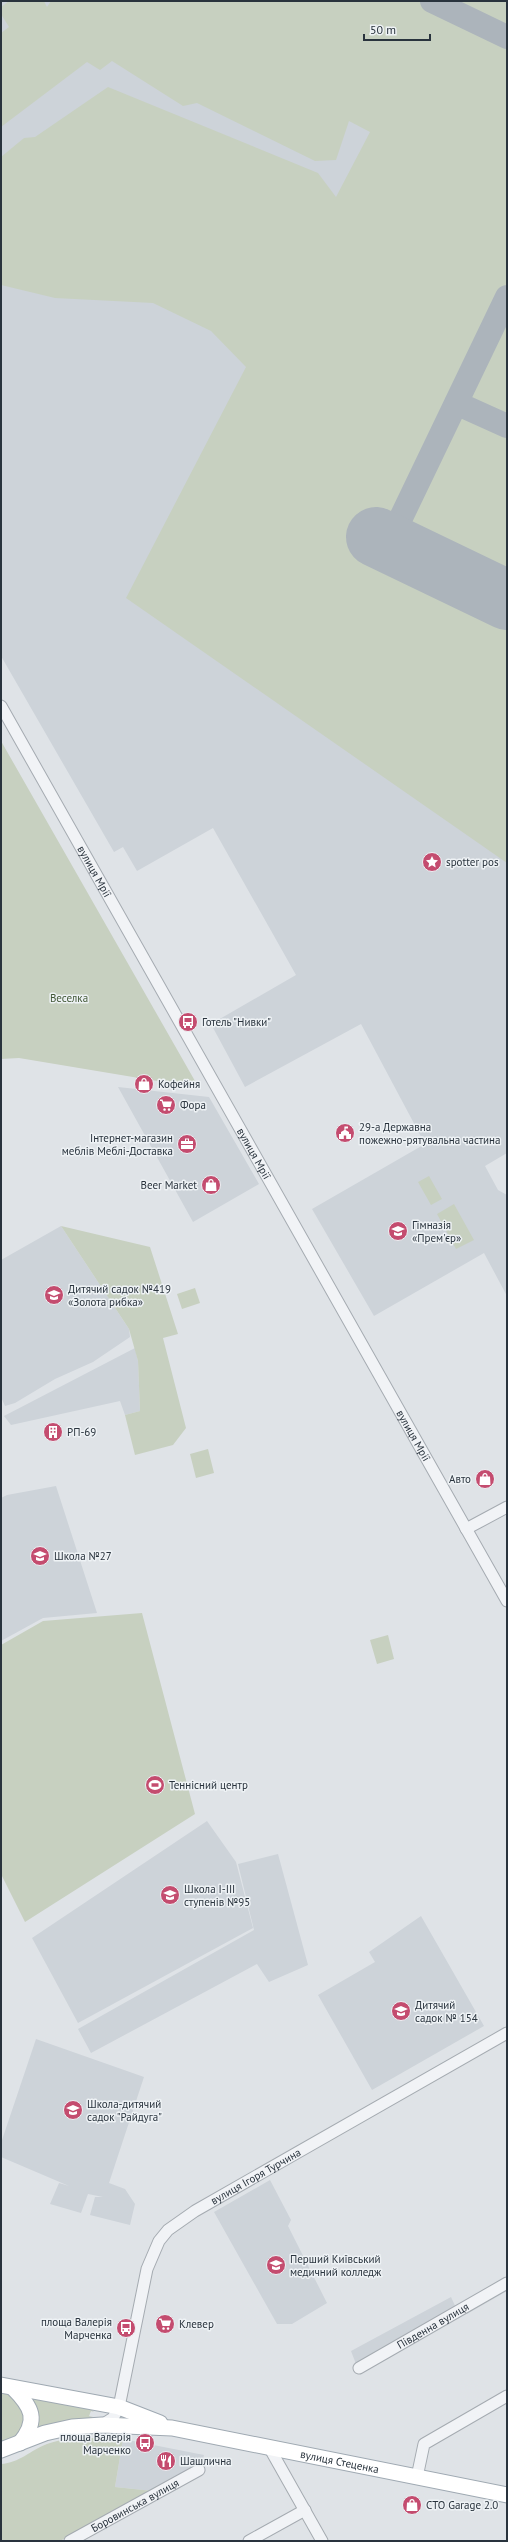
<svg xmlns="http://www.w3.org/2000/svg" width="508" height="2542" font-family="'PT Sans',sans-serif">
	<rect width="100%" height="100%" fill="#dfe3e7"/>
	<path fill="#cdd3d9" d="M1,1H507V1153L485,1166L498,1190L507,1195V1296L484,1253L374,1316L312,1209L425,1144L361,1024L245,1087L211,1024L296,975L213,828L137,871L123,847L114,852L1,656Z
		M118,1087L209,1097L259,1184L193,1222Z
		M61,1226L129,1329L130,1337L93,1362L55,1379L15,1403L5,1406L1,1397V1260Z
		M135,1348L138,1361L140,1411L125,1415L120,1401L11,1425L4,1416Z
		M56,1486L97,1613L43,1618L1,1641V1498L7,1495Z
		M207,1821L236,1862L253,1928L78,2023L32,1938Z
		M278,1854L308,1965L269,1982L257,1964L91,2053L78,2029L254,1930L238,1864Z
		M421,1916L484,2026L372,2090L318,1995L375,1962L369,1952Z
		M36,2039L144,2077L109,2183L125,2189L135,2204L130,2225L90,2215L95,2197H103L88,2194L81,2213L50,2204L59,2183L69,2186L1,2157V2143Z
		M270,2180L291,2220L288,2226L327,2303L292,2324H277L214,2212Z
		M507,2286V2291L467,2314L465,2310Z
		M451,2297L457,2310L356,2364L351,2351Z
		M123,2439L204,2455L202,2462L153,2491L115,2487Z"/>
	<path fill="#c7d0c0" d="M9,1H44L47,7L51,1H507V863L126,598L246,367L211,331L153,303L55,298L1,285V157L24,138L35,137L108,87L318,173L336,197L370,132L349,121L336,160L315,161L197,103L183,106L112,61L100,70L87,62L1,127V33L9,27L1,14V7Z
		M1,741L199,1088L19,1058L1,1059Z
		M429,1176L442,1199L431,1205L418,1182Z
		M454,1204L474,1240L456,1249L437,1214Z
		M61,1226L150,1247L178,1334L163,1338L186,1428L173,1445L135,1455L125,1415L140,1411L138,1361L129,1329Z
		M195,1288L200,1303L182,1309L177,1294Z
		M208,1449L214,1473L196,1478L190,1454Z
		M142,1613L195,1814L25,1922L1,1874V1645L43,1621Z
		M388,1635L394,1659L377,1664L370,1640Z
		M1,2392L14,2397L25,2417L21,2435L1,2445Z
		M32,2397L90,2408L94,2412L91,2411L89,2416L93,2417L90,2419L37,2429L39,2418Z
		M107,2438L123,2439L115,2487L153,2491L60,2541H1V2464C19,2463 31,2450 47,2444C66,2437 87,2438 107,2438Z"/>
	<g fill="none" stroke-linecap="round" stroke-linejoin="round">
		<path stroke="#acb4bb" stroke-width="24" d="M432,1L507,37
			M456,403L507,426
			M414,555L399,541L398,524L507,297"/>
		<path stroke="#acb4bb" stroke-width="60" d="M376,537L507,600"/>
		<defs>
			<g id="minor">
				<path id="s1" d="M1,706L507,1601"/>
				<path d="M466,1529L507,1507"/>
				<path id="s2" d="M359,2368L507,2283"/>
				<path id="s3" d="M102,2425L113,2418L119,2407L147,2269L159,2241L168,2230L195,2211L507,2033"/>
				<path d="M269,2447L322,2541"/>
				<path d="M417,2477L424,2444L507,2396"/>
				<path id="s4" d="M70,2541L199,2470"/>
				<path d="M249,2541L305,2510"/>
			</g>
			<g id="major">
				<path d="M1,2385L119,2407L160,2423"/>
				<path d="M13,2388C32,2407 39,2420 20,2443"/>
				<path id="s5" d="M1,2450L45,2433L72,2427L102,2425L172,2428L507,2495"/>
			</g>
		</defs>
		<use href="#minor" stroke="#a5abb1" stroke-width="13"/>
		<use href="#major" stroke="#9fa9b2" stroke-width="17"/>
		<use href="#minor" stroke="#f1f3f6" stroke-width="11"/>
		<use href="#major" stroke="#fff" stroke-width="15"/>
	</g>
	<defs>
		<symbol id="sight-disc" viewBox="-11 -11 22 22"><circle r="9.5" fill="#c44c6f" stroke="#eef2f5"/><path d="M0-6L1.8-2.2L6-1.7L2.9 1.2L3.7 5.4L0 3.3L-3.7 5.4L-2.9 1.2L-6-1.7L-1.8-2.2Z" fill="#fff"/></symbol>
		<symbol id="bus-disc" viewBox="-11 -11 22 22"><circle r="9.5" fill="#c44c6f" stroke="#eef2f5"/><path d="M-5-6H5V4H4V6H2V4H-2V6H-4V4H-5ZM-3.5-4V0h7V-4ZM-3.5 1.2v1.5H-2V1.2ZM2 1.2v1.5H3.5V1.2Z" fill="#fff"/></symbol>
		<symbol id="shop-disc" viewBox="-11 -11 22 22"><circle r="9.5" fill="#c44c6f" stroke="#eef2f5"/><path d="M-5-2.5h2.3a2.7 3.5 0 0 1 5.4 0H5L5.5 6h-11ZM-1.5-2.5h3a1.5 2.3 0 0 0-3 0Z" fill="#fff"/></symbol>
		<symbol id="supermarket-disc" viewBox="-11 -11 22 22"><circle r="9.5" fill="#c44c6f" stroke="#eef2f5"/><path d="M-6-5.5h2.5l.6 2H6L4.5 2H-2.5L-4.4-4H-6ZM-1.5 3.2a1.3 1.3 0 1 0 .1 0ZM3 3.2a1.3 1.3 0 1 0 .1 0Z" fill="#fff"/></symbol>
		<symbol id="civic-disc" viewBox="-11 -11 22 22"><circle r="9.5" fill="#c44c6f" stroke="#eef2f5"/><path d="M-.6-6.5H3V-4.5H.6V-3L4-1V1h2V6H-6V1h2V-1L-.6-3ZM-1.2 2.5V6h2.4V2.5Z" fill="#fff"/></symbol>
		<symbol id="office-disc" viewBox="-11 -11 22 22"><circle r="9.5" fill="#c44c6f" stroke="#eef2f5"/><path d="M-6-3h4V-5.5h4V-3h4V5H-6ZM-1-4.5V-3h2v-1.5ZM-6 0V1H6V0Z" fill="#fff"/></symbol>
		<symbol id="school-disc" viewBox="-11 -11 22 22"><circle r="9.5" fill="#c44c6f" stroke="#eef2f5"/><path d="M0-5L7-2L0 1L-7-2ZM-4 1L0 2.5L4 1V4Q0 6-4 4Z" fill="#fff"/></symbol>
		<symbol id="building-disc" viewBox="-11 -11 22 22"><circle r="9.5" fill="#c44c6f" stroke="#eef2f5"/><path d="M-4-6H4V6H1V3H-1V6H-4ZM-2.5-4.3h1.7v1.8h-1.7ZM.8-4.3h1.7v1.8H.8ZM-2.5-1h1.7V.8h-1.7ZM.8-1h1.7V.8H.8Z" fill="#fff"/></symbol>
		<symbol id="stadium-disc" viewBox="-11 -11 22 22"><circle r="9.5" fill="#c44c6f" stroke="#eef2f5"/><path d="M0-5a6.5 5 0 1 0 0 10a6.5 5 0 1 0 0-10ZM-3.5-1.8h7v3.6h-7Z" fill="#fff"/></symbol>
		<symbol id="university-disc" viewBox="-11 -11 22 22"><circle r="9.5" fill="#c44c6f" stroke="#eef2f5"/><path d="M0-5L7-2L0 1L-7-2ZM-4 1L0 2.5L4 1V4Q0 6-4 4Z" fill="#fff"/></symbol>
		<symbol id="restaurant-disc" viewBox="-11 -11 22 22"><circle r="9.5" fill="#c44c6f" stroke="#eef2f5"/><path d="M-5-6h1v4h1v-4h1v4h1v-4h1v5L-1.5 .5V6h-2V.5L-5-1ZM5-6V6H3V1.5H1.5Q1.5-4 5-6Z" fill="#fff"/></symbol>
	</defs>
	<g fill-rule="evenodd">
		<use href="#sight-disc" x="421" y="851" width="22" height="22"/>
		<use href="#bus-disc" x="177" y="1011" width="22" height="22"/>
		<use href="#shop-disc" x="133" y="1073" width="22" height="22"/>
		<use href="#supermarket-disc" x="155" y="1094" width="22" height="22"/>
		<use href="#civic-disc" x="334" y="1122" width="22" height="22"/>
		<use href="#office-disc" x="176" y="1133" width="22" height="22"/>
		<use href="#shop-disc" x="200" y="1174" width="22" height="22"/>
		<use href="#school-disc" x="387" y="1220" width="22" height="22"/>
		<use href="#school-disc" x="43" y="1284" width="22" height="22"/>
		<use href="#building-disc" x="42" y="1421" width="22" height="22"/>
		<use href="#shop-disc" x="474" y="1468" width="22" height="22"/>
		<use href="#school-disc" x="29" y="1545" width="22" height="22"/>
		<use href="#stadium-disc" x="144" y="1774" width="22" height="22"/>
		<use href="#school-disc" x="159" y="1884" width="22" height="22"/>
		<use href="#school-disc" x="390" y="2000" width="22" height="22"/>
		<use href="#school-disc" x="62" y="2099" width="22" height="22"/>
		<use href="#university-disc" x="265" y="2254" width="22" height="22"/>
		<use href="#supermarket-disc" x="154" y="2313" width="22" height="22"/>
		<use href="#bus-disc" x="115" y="2317" width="22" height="22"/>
		<use href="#bus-disc" x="134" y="2432" width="22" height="22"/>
		<use href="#restaurant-disc" x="155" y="2450" width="22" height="22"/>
		<use href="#shop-disc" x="401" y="2494" width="22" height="22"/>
	</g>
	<g text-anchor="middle" stroke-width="3" stroke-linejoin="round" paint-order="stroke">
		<g font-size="11" fill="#29333d" stroke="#eef2f5" text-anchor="start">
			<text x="446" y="866">spotter pos</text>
			<text x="202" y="1026">Готель "Нивки"</text>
			<text x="158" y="1088">Кофейня</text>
			<text x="180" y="1109">Фора</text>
			<text x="359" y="1131">29-а Державна<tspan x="359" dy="13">пожежно-рятувальна частина</tspan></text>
			<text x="173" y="1142" text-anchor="end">Інтернет-магазин<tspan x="173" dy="13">меблів Меблі-Доставка</tspan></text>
			<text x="197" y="1189" text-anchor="end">Beer Market</text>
			<text x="412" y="1229">Гімназія<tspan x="412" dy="13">«Прем'єр»</tspan></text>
			<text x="68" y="1293">Дитячий садок №419<tspan x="68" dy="13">«Золота рибка»</tspan></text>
			<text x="67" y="1436">РП-69</text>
			<text x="471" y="1483" text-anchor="end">Авто</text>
			<text x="54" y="1560">Школа №27</text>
			<text x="169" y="1789">Теннісний центр</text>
			<text x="184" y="1893">Школа І-ІІІ<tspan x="184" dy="13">ступенів №95</tspan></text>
			<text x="415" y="2009">Дитячий<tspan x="415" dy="13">садок № 154</tspan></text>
			<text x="87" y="2108">Школа-дитячий<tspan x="87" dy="13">садок "Райдуга"</tspan></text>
			<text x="290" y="2263">Перший Київський<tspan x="290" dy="13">медичний колледж</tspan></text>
			<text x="112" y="2326" text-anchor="end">площа Валерія<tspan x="112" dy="13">Марченка</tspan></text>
			<text x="179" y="2328">Клевер</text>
			<text x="131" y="2441" text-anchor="end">площа Валерія<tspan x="131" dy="13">Марченко</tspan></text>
			<text x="180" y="2465">Шашлична</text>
			<text x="426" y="2509">СТО Garage 2.0</text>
		</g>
		<g font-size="11" fill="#29333d" stroke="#eef2f5">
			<text dy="4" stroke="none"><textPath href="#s1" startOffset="190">вулиця Мрії</textPath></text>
			<text dy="4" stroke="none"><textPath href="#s1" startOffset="514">вулиця Мрії</textPath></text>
			<text dy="4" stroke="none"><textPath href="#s1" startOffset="838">вулиця Мрії</textPath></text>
			<text dy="4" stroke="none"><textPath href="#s3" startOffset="314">вулиця Ігоря Турчина</textPath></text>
			<text dy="4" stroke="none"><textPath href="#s2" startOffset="85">Південна вулиця</textPath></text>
			<text dy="4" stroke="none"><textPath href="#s5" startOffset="346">вулиця Стеценка</textPath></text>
			<text dy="4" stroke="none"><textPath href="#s4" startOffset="74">Боровинська вулиця</textPath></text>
		</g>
		<g font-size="11" fill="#425837" stroke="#eef2f5">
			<text x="69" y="1002">Веселка</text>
		</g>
	</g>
	<rect width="508" height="2542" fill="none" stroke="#29333d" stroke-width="4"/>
	<path d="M364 34v6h66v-6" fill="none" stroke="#29333d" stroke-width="2"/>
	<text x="370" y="34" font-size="12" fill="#29333d" stroke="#eef2f5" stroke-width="3" paint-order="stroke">50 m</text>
</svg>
